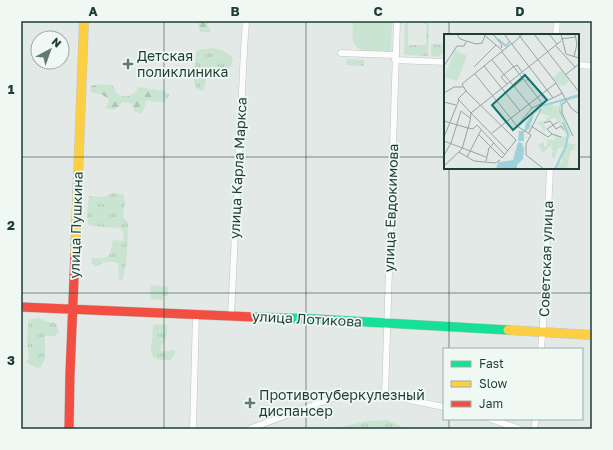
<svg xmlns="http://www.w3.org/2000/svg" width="613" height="450" font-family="'Golos Text',sans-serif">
	<defs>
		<pattern id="grass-tufts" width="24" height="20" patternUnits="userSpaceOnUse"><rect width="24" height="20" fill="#cae4d2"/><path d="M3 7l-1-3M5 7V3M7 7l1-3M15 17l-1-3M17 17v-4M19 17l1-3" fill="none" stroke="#adc4b5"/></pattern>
		<pattern id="forest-firs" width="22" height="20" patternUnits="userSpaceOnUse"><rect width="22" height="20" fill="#cae4d2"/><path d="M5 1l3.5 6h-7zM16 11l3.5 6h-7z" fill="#adc4b5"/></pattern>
	</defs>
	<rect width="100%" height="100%" fill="#e2e9e6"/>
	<path fill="url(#grass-tufts)" d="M406,21H410V23H408V45H426V24L423,23L426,21L429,24L428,56L404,55L405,23Z
		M431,44L445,45V51L438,57L431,56Z
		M212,48C222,50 227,51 233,59L231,66L228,70L215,69L207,71L205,85L203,91L196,88L194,82L196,53L198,50Z
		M347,59L364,60V66L346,65Z
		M112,193L123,194L125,202L123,217L128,222C128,241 127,261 123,280H119L118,263C110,260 102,262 95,267L92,263L91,258H105L110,254L113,240L123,241L124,233L120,228L92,226L88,224L87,215L89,196L104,197Z
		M39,318L48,322H54L57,325L59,332L55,336H45V359L41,367L37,368L26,362L29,357C27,347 26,328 30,319Z
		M158,324L167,325C167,335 168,338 161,346V351C166,352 170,350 175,350V354L170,360H161L153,358L151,351L152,342L153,325Z
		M387,420L407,429H333L368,421Z"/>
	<path fill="url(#forest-firs)" d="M198,21H208V26L211,32H200Z
		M101,84L109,85L113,86L117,94L126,97L135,93L138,87L164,91L169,95L165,102L146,101L144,109L140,114L134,111L132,104L123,102L120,106L113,110L105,108L107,105L109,100L103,95L90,92L91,86Z"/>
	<path fill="#cae4d2" d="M353,21H392L391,52C380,52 355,55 353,40C352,34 353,27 353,21Z
		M151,285L168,287V296H163V300L150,299Z"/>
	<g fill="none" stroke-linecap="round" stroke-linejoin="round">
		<defs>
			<path id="street" d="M556,35L557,21
				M341,53L395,55
				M395,60L445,62
				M578,65L592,66
				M231,315L244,50L246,21
				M541,349L543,323L550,168
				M385,395L397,21
				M490,419L520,429
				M193,429L196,314
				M249,429L330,399L347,395L364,394L385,395L444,407
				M534,429L536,419"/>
			<path id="fast" d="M254,317L315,319L508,330"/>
			<path id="slow" d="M75,255L84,21
				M508,330L592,335"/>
			<path id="jam" d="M21,307L254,317
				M69,429L70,373L75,255"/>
		</defs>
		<use href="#street" stroke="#bfc6c3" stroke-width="7"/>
		<use href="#fast" stroke="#bec6c3" stroke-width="10"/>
		<use href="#slow" stroke="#bec6c3" stroke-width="10"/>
		<use href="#jam" stroke="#bec6c3" stroke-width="10"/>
		<use href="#street" stroke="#fbfcfb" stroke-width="6"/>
		<use href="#fast" stroke="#16e098" stroke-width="9"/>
		<use href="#slow" stroke="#ffcf43" stroke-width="9"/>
		<use href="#jam" stroke="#f24e42" stroke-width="9"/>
	</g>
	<path fill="none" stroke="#1f3d36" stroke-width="1" stroke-opacity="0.55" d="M164,21V429M306,21V429M449,21V35M21,157H445M578,157H592M449,168V349M21,293H592M449,419V429"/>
	<g fill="#637974" stroke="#f0f8f4" stroke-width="1.5">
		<path d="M126 58h4v4h4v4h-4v4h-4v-4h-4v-4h4z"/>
		<path d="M248 397h4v4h4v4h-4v4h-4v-4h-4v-4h4z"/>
	</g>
	<g text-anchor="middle" stroke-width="3.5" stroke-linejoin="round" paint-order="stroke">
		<g font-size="14" fill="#1f3d36" stroke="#f0f8f4" text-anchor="start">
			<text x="137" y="61">Детская<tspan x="137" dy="16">поликлиника</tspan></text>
			<text x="259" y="400">Противотуберкулезный<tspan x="259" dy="16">диспансер</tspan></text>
		</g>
		<g font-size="14" fill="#1f3d36" stroke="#f0f8f4">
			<text transform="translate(238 168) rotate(-87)" y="5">улица Карла Маркса</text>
			<text transform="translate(391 208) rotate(-88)" y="5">улица Евдокимова</text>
			<text transform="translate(76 225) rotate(-88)" y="5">улица Пушкина</text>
			<text transform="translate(546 259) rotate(-88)" y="5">Советская улица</text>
			<text transform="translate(307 319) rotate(3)" y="5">улица Лотикова</text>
		</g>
	</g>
	<g transform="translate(444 34)">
		<rect width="135" height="135" fill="#e2e9e6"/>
		<path d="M120,66L123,67L120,68L117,75L127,101L123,108L124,98L123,101L111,83L99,89L102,95L100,97L96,90L91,89L101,87L103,85L99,83L104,84L105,82L94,78L97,74L90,80L95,74L107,70L112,73L114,71L116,83L122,95L116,75ZM109,101L123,103L121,113L114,114L110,125L108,124V119L110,117L107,115L108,110L99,119L94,111L100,108V112H103L104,107L98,105L109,106L112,104ZM123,109L134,111L130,113L131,116H127L123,135H112L115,128L119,129L117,123Z" fill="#cae4d2"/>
		<path d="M11,16L23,22L13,47L0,43Z" fill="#cae4d2"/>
		<path d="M117,36L125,47L120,52L115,51L109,44Z" fill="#cae4d2"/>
		<path d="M135,60V63L117,68L116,75L121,90L115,78L116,68L97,73L90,80L85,95L80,98V107H74L75,97H80L82,89L94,72ZM74,108L78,109L80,115L79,125L73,131V135H52L54,128L69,126Z" fill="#9fd1db"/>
		<path fill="none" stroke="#9fd1db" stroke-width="2" d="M54,5L62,12L65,8M111,135L122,112L124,100L119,88"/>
		<path fill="none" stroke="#94a4a0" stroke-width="1" d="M13,0L16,5L32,10L38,9L41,2M39,0L59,17M49,0L58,11L57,14M60,0L103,56L112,49L127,74L135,80M74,0L112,49M90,0L135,58M105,0L113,10M117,0L122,20L135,24M117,5L131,3M68,10L79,0M112,12L131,33M58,18L98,69M130,23L133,10L131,0M48,26L88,74M0,32L13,12H20L22,8M40,32L76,77M30,33L52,11M79,39L84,45L81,48M31,40L73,92L87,101L82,110V121L100,135M121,41L135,30M63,50L57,43L69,33L73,31L78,38M70,53L79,45M22,57L72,106L58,124L34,100M0,59L10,53H19M0,68L12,71M122,68L118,70V79L129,102M0,87L24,94M100,89L106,87L112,95L117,92L120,96M13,90L17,77L26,84M73,92L88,74L119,59M87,92L104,103L108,100L117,103M24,94L29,95L33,91L61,121M48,99L103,56L109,64M85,99L97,75M108,100L103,95L114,88M0,103L15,66M0,107L42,123M64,117L27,79L117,7M15,118L30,127L51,129L56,126M0,121L7,109L13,90M23,123L37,96M42,127L45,114L50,109M0,132L18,115L26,87L27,79L14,65L22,57L18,50L67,10"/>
		<path fill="#0f766e" fill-opacity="0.15" stroke="#0f766e" stroke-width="2" d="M81,41L103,66L69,96L48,71Z"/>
		<rect width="135" height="135" fill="none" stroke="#1f3d36" stroke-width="2"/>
	</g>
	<rect width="613" height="450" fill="none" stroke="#f0f8f4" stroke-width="44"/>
	<rect x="443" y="348" width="140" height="72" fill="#f0f8f4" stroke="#9cada8"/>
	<rect x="451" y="361" width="20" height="6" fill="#16e098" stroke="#9cada8"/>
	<text x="479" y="368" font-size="12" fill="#1f3d36">Fast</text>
	<rect x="451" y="381" width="20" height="6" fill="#ffcf43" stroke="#9cada8"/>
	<text x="479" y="388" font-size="12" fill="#1f3d36">Slow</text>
	<rect x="451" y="401" width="20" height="6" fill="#f24e42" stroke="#9cada8"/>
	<text x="479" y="408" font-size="12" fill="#1f3d36">Jam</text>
	<g transform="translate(50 50) rotate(41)"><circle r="19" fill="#f0f8f4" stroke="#9cada8"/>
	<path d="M0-3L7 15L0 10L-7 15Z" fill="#637974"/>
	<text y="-6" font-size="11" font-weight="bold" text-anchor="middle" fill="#1f3d36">N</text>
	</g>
	<rect x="22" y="22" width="569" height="406" fill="none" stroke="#1f3d36" stroke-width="1.5"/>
	<g font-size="13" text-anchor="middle" font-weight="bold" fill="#1f3d36">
		<text x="93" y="16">A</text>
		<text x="235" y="16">B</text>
		<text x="378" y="16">C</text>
		<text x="520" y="16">D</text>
		<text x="11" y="94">1</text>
		<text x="11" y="230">2</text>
		<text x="11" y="365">3</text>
	</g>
</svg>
